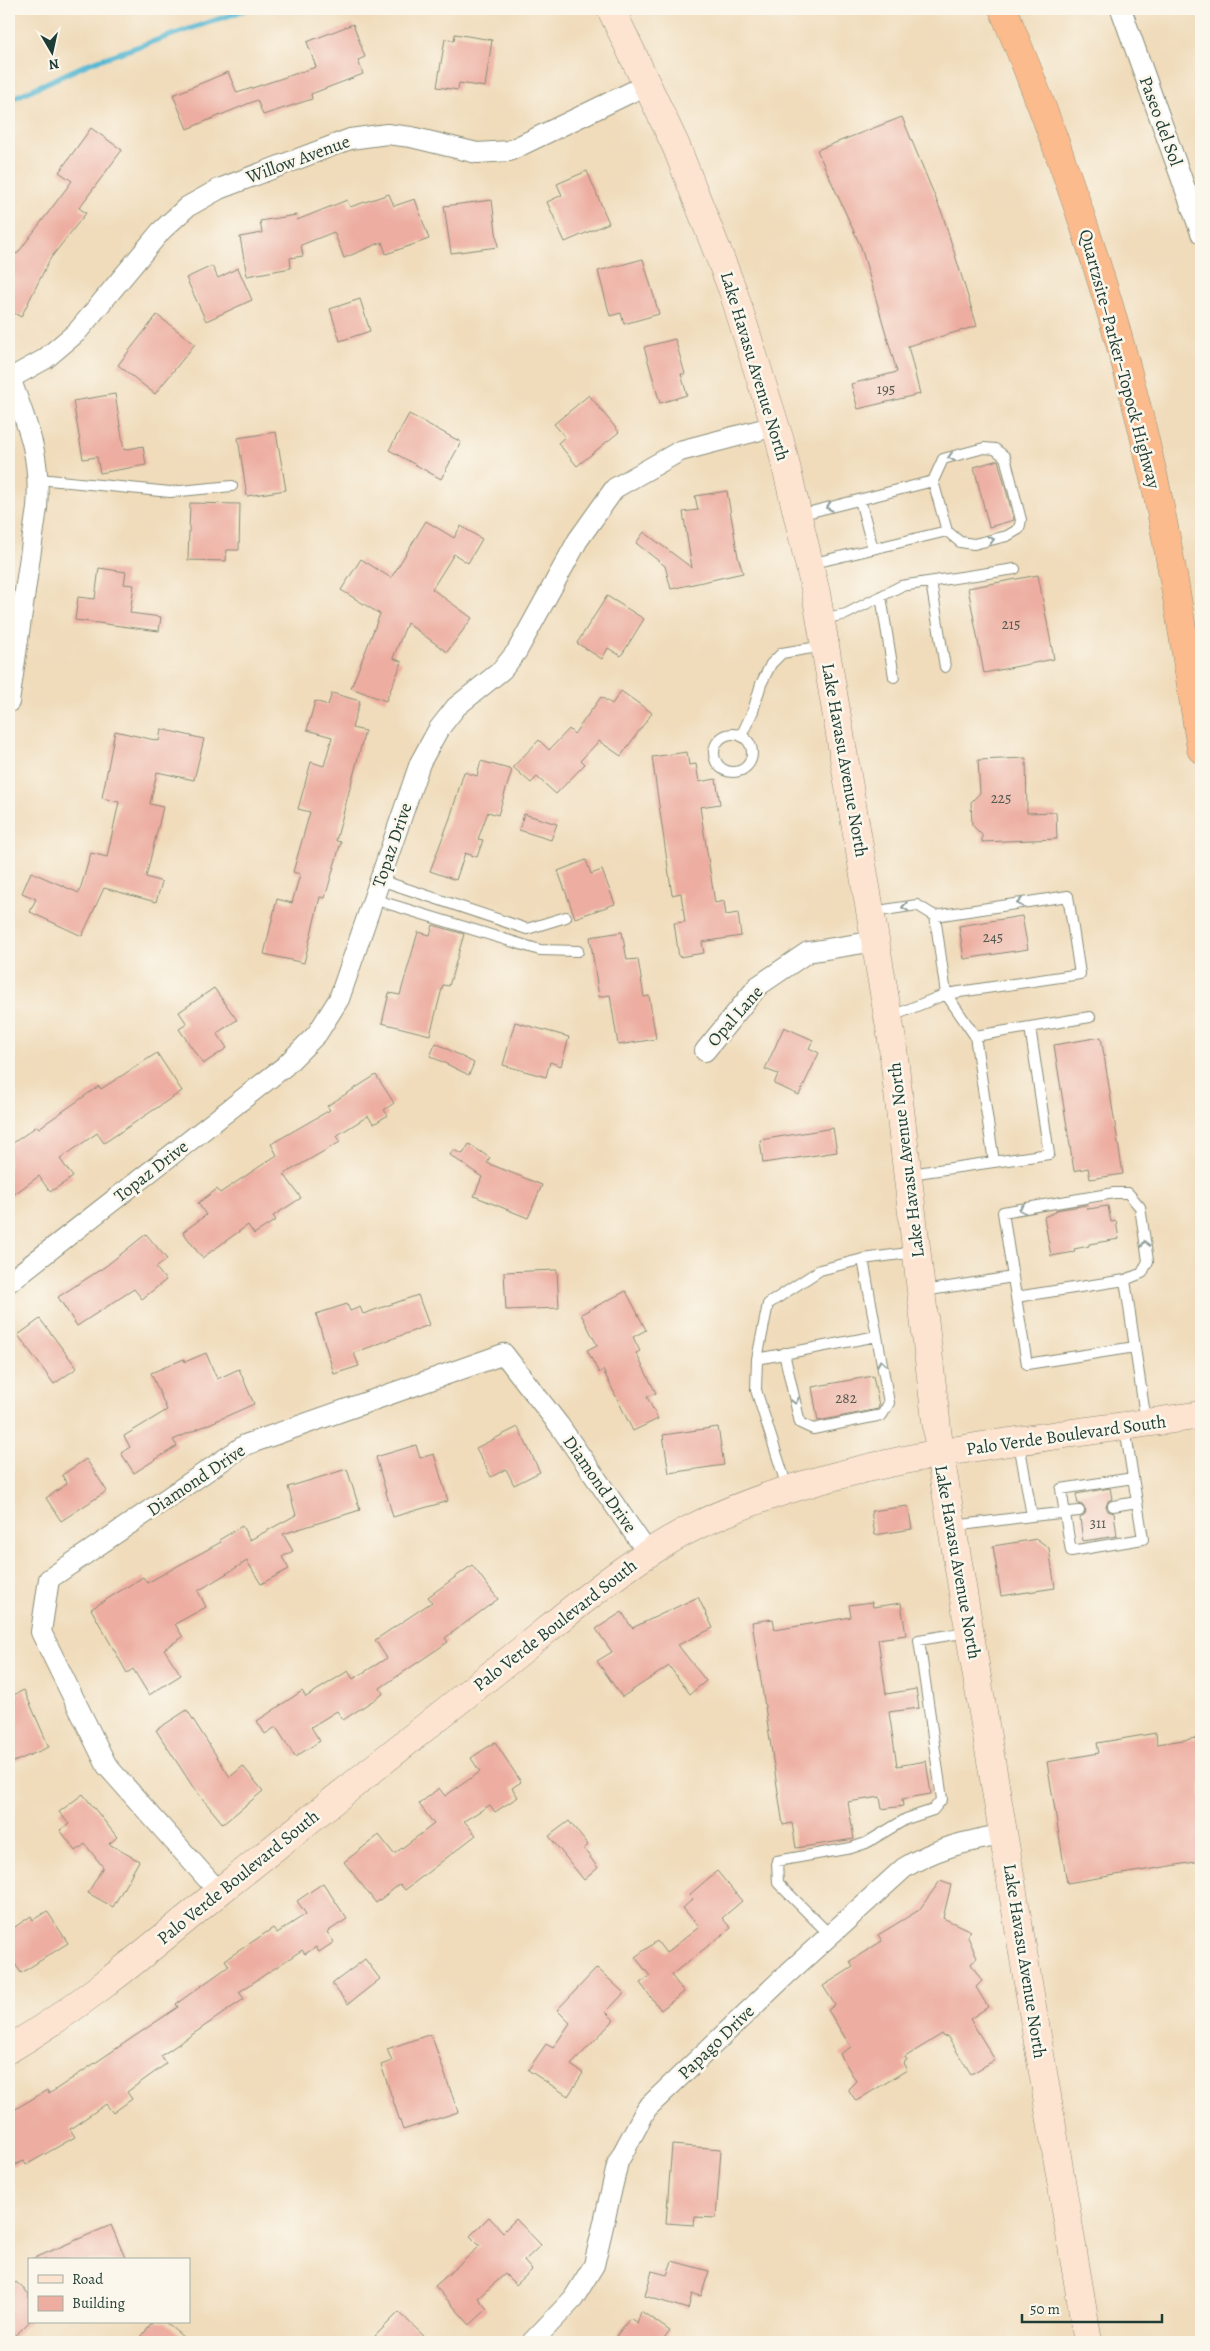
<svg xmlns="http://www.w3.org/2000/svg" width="1210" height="2351" font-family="Alegreya,serif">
	<rect width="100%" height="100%" fill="#fbf7ec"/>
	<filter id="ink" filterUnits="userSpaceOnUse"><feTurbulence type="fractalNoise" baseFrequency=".02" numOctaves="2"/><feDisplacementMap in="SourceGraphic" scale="10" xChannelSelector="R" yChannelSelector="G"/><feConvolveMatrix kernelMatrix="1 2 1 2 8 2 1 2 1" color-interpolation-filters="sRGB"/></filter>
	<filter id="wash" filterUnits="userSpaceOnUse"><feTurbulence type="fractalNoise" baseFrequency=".0096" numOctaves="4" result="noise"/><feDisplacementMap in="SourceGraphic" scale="20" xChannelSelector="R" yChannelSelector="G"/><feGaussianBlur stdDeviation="1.12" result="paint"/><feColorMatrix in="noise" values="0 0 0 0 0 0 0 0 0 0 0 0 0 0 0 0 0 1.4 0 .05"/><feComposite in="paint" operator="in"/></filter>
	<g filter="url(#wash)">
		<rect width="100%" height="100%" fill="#f0dcbb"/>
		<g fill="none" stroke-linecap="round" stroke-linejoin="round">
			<path stroke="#53b7d2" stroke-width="5.5" d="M9,100L90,63L248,9"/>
		</g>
		<g id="blocks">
			<path fill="#edaea1" d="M353,24L365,57L358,60L363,74L311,94L312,99L263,115L257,100L187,129L173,95L228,72L237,93L316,67L307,42Z
				M455,34L492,40L485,87L459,83L458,90L437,87L445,39L454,41Z
				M902,117L943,216L977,326L908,346L920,394L858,409L851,384L897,372L861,247L817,150Z
				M91,128L122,150L79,208L86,213L50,259L21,317L9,310V250L17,254L72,181L59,172Z
				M587,171L609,223L565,242L547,202L562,195L557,184Z
				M389,194L394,206L415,199L429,239L386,254L382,242L344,258L334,232L301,245L303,256L290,258L291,268L247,276L240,237L262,233L260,221L296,215L297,220L347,200L350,207Z
				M492,200L498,247L451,253L444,206Z
				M643,259L659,314L624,324L621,313L610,316L598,271Z
				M212,266L218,278L238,268L252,300L206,321L186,278Z
				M360,299L370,331L340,341L330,309Z
				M157,315L195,344L155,394L118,365Z
				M675,339L685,374H681L687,395L660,403L644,347Z
				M115,394L124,450L143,446L146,465L100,473L97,457L83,459L73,401Z
				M589,395L619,432L577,466L558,443L565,437L554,424Z
				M409,414L461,442L441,479L389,450Z
				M276,432L286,490L247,496L238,438Z
				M998,460L1014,520L989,527L974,467Z
				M727,491L738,557L743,573L671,589L665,566L636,543L644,532L692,568L683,512L698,510L695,496Z
				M190,503L240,504L239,550H227L226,561L188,560Z
				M426,521L454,538L461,526L482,539L468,563L454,554L432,589L472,618L447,652L407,623L393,658L402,662L386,701L351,688L380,614L341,590L361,559L391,578Z
				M99,568L126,572L124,584L134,585L130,613L161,617L159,631L75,620L78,597L95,599Z
				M1038,575L1054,659L984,673L968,588Z
				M607,596L644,619L621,656L608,648L602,659L577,643Z
				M621,691L652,713L621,756L599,741L581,760L585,764L556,794L537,777L531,783L513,767L539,740L549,750L569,729L574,734L601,697L612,704Z
				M332,693L360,701L352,728L365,731L336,841L341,842L325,898L320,897L304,963L264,954L277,899L292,903L300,874L293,872L310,812L298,809L311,762L324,766L332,737L307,730L315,701L328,705Z
				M161,729L204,739L194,780L157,772L150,804L163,807L146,877L162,882L156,902L104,888L82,936L30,912L36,899L22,893L31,872L79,893L91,853L107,857L119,802L102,798L115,731L159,741Z
				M687,752L689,765L696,764L699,782L716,779L720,804L700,807L715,903L724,901L726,915L738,913L741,936L702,942L704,953L679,957L674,923L685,922L681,893L672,895L652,757Z
				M1026,758L1027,813L1056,812L1057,839L982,842V835L972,825L971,802L980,793L978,760Z
				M481,761L512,770L498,815L488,812L478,839L483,840L477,857L465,853L456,880L430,871L450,818L464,772L477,776Z
				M524,814L557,824L551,840L519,830Z
				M586,860L591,874L602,870L615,904L575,918L558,871Z
				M1022,916L1028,949L964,959L959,926Z
				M433,925L464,934L449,986L443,985L430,1035L382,1023L389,993L400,995L418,932L430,935Z
				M622,932L627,960L638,959L644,997L649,996L656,1039L618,1045L610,995L599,997L590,937Z
				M214,988L237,1020L217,1033L227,1048L203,1064L179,1029L187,1024L179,1012Z
				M515,1022L569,1037L561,1066L550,1062L546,1077L503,1065Z
				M784,1027L813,1040L809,1048L819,1053L799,1095L774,1084L778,1074L765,1069Z
				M1101,1037L1123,1174L1090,1179L1088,1168L1074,1171L1054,1045Z
				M436,1043L474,1063L469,1075L430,1056Z
				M157,1053L182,1091L104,1143L97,1133L60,1159L73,1177L50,1192L39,1176L9,1198V1146L37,1126L39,1128L99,1086L101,1089Z
				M376,1075L394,1103L384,1110L388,1115L374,1124L368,1116L336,1136L340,1142L284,1174L301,1198L273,1216L276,1220L254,1234L248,1225L202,1258L183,1232L206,1215L198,1203L217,1189L220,1193L277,1155L271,1144L330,1110L327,1106Z
				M833,1128L837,1152L763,1163L760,1140Z
				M469,1144L490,1158L487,1163L542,1185L528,1218L474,1196L482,1177L450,1155L453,1150L463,1154Z
				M1087,1205L1088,1209L1108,1206L1111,1222L1116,1221L1119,1239L1089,1244V1246L1074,1249L1075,1252L1051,1256L1044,1217L1056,1212V1210Z
				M146,1234L167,1259L156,1268L166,1280L142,1299L134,1289L77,1326L58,1297L106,1266Z
				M557,1270L559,1308L506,1310L504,1272Z
				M626,1291L646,1330L633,1337L640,1351L636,1353L656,1393L647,1397L658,1419L633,1431L603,1370L599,1373L587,1350L597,1345L581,1314Z
				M418,1295L429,1325L354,1353L359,1366L334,1374L316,1314L347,1304L350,1311L360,1307L363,1314Z
				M40,1319L77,1368L54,1384L18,1335Z
				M206,1353L217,1379L239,1369L254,1404L173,1440L177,1446L134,1473L121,1453L130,1447L124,1436L167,1410L151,1373L184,1359L185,1362Z
				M873,1376L879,1406L878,1409L818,1421L812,1387Z
				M518,1427L540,1472L514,1485L506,1469L491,1477L476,1448Z
				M718,1427L724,1465L669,1473L663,1435Z
				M416,1445L420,1458L434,1454L448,1501L393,1517L376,1457Z
				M86,1459L107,1491L61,1521L46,1498L67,1484L62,1475Z
				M347,1469L360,1510L283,1534L293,1551L282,1557L289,1569L261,1584L247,1561L198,1591L206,1607L175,1624L183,1637L164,1649L181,1675L149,1695L133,1669L127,1673L91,1609L143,1577L147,1583L221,1542L219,1540L242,1526L250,1540L296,1515L288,1487Z
				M1110,1488L1112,1499L1108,1501L1106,1507L1108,1511L1114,1513L1117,1536L1083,1541L1080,1518L1085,1514L1086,1510L1082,1505L1078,1504L1076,1494Z
				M908,1506L912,1529L875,1535L871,1511Z
				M1037,1539L1049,1548L1055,1588L1001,1596L993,1546Z
				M472,1565L498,1599L445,1638L448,1642L380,1688L383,1694L343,1720L337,1711L311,1727L320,1741L295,1757L276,1727L265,1734L257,1721L302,1691L306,1697L348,1671L353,1679L387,1658L375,1640L432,1602L428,1597Z
				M698,1597L713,1628L678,1645L706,1681L690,1694L669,1666L622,1697L597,1661L612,1652L596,1629L622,1612L632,1628Z
				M872,1602L873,1607L901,1603L906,1635L878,1639L886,1694L916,1689L919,1708L889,1712L897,1766L926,1761L931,1794L902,1799L903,1806L882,1809L880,1797L848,1802L854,1839L796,1848L792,1823L783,1825L752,1622L773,1619L775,1630L851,1617L849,1605Z
				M24,1690L49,1747L9,1764V1697Z
				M187,1710L230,1777L243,1766L263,1791L223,1824L193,1787L156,1730Z
				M1156,1733L1157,1744L1197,1738L1201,1764V1861L1067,1883L1047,1762L1099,1753L1097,1743Z
				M495,1742L521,1782L512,1788L518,1797L495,1812L490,1805L464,1821L476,1835L405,1890L400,1884L376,1903L344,1862L379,1835L394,1854L434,1824L419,1804L439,1788L445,1796L480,1772L471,1758Z
				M83,1794L117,1837L109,1844L139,1861L113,1907L88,1893L103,1867L85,1844L76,1851L60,1830L69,1824L59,1812Z
				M569,1821L588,1845L584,1849L598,1868L584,1880L549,1836Z
				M717,1871L742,1901L722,1918L731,1928L671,1975L684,1992L661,2010L640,1983L650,1976L635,1957L657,1941L666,1953L699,1927L683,1908L693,1899L689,1895Z
				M940,1881L951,1885L943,1918L971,1931L967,1935L977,1957L971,1964L982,1981L976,1987L988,2007L970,2019L995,2060L971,2074L947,2036L944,2037L942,2034L905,2057L907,2060L903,2063L907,2070L856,2101L848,2089L856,2081L840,2054L851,2047L828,2010L835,2005L823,1986L853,1967L850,1961L882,1941L878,1935L919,1910Z
				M323,1883L347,1919L327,1932L334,1942L319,1952L316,1947L305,1954L302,1950L239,1992L244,1999L161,2056L166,2064L127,2092L132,2099L113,2113L106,2104L70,2129L75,2137L26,2165L24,2161L9,2167V2113L47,2090L49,2094L178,2007L176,2004L229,1966L225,1960L273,1928L277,1933L306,1914L297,1901Z
				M47,1911L68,1943L21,1973L9,1955V1931L31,1916L33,1920Z
				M365,1959L380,1979L348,2004L332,1984Z
				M597,1968L624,1993L606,2012L614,2020L571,2065L583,2073L568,2096L528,2070L546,2044L553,2048L570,2023L557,2010Z
				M431,2034L458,2112L403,2130L381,2065L392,2061L387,2049Z
				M672,2145L721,2149L716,2218L695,2217L694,2225L666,2223Z
				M489,2217L503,2232L516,2219L541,2245L524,2261L532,2270L516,2285L505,2274L478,2298L487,2309L470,2325L435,2286L480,2246L470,2236Z
				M111,2225L126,2260H30Z
				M672,2261L709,2271L701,2296L692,2294L688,2309L645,2296L652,2271L667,2275Z
				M16,2282L29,2294V2322L9,2342V2290Z
				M641,2311L670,2331L662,2342H612L630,2318L637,2323Z
				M399,2312L430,2342H369Z
				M153,2322H165L189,2342H137Z"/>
		</g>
	</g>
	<g filter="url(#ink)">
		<use href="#blocks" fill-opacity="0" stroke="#888c78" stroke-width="1"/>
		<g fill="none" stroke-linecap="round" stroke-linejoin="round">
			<defs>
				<path id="service" d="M39,479L170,492L232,486
					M860,500L873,549
					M799,515L933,481
					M810,564L947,531L933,481L943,459L984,448L995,449L1005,457L1021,520L1019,529L1007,536L974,544L960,542L947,531
					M931,582L945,667
					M881,596L894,677
					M822,619L846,614L901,586L1015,569
					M714 753a19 19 0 1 1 38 0a19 19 0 1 1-38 0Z
					M741,736L753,711L761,684L771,664L782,653L824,646
					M380,880L527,929L566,917
					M373,899L540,950L578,951
					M872,912L917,905L935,916L1068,896L1080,974L946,994L890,1017
					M935,916L946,994L975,1036
					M1030,1027L1090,1017
					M910,1174L1049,1154L1030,1027L975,1036L994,1162
					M923,1291L1013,1277
					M1016,1297L1003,1212L1114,1193H1128L1140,1207L1148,1261L1142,1273L1125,1280
					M1135,1347L1027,1364L1016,1297L1125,1280L1146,1422
					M784,1353L800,1423L813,1429L882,1415L889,1403L877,1336
					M757,1359L877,1336L863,1259
					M1133,1478L1061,1489L1071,1551L1143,1539L1137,1502
					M788,1490L756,1390L757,1359L768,1304L820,1270L863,1259L916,1252
					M1113,1506L1137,1502L1125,1428
					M1032,1516L1079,1511
					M954,1526L1032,1516L1019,1443
					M830,1935L778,1883L777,1861L851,1848L866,1843L906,1819L933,1810L942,1799L919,1640L968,1632"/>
				<path id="minor" d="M1121,9L1201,233
					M9,379L45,359L77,332L161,231L187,207L219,189L350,139L387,134L411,137L477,153L509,151L648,84
					M9,702L37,508C41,455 28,427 10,378
					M705,1051L758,986L808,952L876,941
					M9,1282L285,1066L317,1034L339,999L420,763L438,730L456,707L502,670L517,651L578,540L615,488L680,451L775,426
					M219,1892L107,1766L41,1632L49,1579L245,1445L504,1354L559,1425L648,1553
					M532,2342L573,2299L594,2265L618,2162L647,2108L786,1975L904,1868C937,1847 966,1842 1004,1834"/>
				<path id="secondary" d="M611,9L676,146L733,291L780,441L816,593L892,1040L940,1455L1088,2342
					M9,2049C87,2003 150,1948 220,1891C312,1817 405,1744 497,1670C562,1619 625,1560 700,1524C849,1453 1039,1440 1201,1415"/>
				<path id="trunk" d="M1003,9C1067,162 1119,320 1155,483C1174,571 1187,660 1201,749"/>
			</defs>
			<use href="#service" stroke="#888c78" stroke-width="12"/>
			<use href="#minor" stroke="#888c78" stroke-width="22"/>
			<use href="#secondary" stroke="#888c78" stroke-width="29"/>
			<use href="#trunk" stroke="#888c78" stroke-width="29"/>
			<use href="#service" stroke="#fff" stroke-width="10"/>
			<use href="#minor" stroke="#fff" stroke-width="20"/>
			<use href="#secondary" stroke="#fde4d1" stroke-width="28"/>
			<use href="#trunk" stroke="#fbbb8c" stroke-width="28"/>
		</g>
		<defs><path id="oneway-chevron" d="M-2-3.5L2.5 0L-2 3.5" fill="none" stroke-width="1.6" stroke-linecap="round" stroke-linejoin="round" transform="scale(1.25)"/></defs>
		<g stroke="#8f9e9a">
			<use href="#oneway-chevron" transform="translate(951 457) rotate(163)"/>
			<use href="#oneway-chevron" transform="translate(829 507) rotate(166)"/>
			<use href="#oneway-chevron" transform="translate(991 540) rotate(-14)"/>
			<use href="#oneway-chevron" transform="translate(1020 903) rotate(172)"/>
			<use href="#oneway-chevron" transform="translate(905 907) rotate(172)"/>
			<use href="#oneway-chevron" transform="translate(1022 1209) rotate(170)"/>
			<use href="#oneway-chevron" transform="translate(1145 1244) rotate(-99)"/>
			<use href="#oneway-chevron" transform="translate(881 1363) rotate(-100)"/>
			<use href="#oneway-chevron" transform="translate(795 1401) rotate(77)"/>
		</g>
	</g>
	<g text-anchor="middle" stroke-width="5" stroke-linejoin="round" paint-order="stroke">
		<g font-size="15" fill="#52594f">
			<text x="886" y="394">195</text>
			<text x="1011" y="629">215</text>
			<text x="1001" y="803">225</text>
			<text x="993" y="942">245</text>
			<text x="846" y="1403">282</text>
			<text x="1098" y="1528">311</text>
		</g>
		<g font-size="18" fill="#1f3d34" stroke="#fbf7ec">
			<text transform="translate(1161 121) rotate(70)" y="6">Paseo del Sol</text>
			<text transform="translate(298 159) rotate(-20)" y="6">Willow Avenue</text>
			<text transform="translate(1120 359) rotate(75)" y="6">Quartzsite–Parker–Topock Highway</text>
			<text transform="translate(755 366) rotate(73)" y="6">Lake Havasu Avenue North</text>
			<text transform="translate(845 760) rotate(80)" y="6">Lake Havasu Avenue North</text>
			<text transform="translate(392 845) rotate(-71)" y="6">Topaz Drive</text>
			<text transform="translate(735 1016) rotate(-49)" y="6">Opal Lane</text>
			<text transform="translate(906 1160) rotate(-97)" y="6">Lake Havasu Avenue North</text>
			<text transform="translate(151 1171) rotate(-38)" y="6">Topaz Drive</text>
			<text transform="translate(1066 1435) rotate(-8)" y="6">Palo Verde Boulevard South</text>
			<text transform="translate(196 1480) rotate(-34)" y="6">Diamond Drive</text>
			<text transform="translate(600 1484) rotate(55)" y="6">Diamond Drive</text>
			<text transform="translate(958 1562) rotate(80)" y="6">Lake Havasu Avenue North</text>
			<text transform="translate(555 1625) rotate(-38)" y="6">Palo Verde Boulevard South</text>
			<text transform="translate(238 1877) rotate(-39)" y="6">Palo Verde Boulevard South</text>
			<text transform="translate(1025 1961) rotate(81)" y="6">Lake Havasu Avenue North</text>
			<text transform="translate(716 2042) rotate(-44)" y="6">Papago Drive</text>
		</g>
	</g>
	<rect width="1210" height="2351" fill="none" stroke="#fbf7ec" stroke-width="30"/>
	<rect x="28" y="2258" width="162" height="65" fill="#fbf7ec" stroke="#a3ada2"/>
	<rect x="38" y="2275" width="25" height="8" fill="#fde4d1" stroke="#a3ada2"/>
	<text x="72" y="2284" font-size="15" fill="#1f3d34">Road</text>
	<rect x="38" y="2296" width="25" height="15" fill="#edaea1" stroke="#a3ada2"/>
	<text x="72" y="2308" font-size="15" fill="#1f3d34">Building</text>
	<g transform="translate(52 52) rotate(171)" stroke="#fbf7ec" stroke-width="4" paint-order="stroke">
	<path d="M0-4L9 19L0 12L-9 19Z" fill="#1f3d34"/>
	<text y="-8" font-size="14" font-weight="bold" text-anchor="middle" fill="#1f3d34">N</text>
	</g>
	<path d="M1022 2314v8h140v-8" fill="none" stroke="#1f3d34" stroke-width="2.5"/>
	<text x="1030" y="2314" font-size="15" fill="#1f3d34" stroke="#fbf7ec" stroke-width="4" paint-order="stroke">50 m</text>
</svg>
